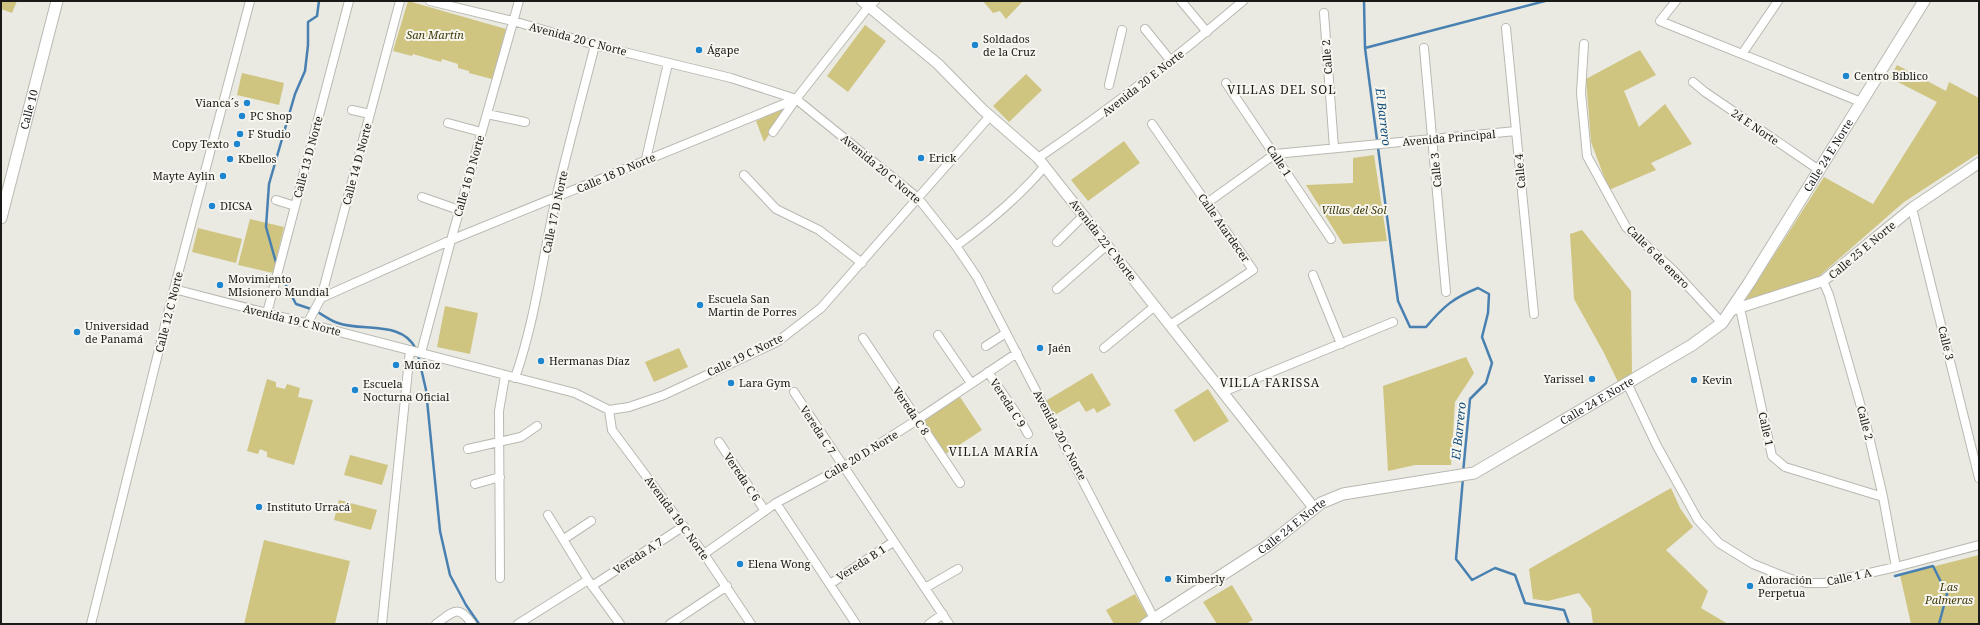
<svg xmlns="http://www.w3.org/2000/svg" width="1980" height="625" font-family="'Noto Serif',serif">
	<rect width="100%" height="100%" fill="#eae9e2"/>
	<path fill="#cfc580" d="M1,1H17L12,13L1,9Z
		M408,1L506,29L492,79L469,73V71L458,68V64L442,59L441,62L413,54L412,56L393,51Z
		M983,1H1023L1006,19L1000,11L993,13Z
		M865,25L886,41L848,92L827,76Z
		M1640,50L1656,75L1624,91L1639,127L1665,104L1692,144L1651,163L1656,170L1609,190L1591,142L1586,79Z
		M1897,65L1946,91L1949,82L1979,98V153L1904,202L1817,278L1744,302L1824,177L1873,204L1937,102L1890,78Z
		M242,73L284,83L279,105L237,95Z
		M1026,74L1042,90L1009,122L993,106Z
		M783,109L785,111L764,142L756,121Z
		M1124,141L1140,163L1088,201L1071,180Z
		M1374,155L1387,241L1343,244L1306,185L1353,183V158Z
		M250,219L284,227L273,273L238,265Z
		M198,228L242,239L236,263L192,252Z
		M1582,230L1631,291L1632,375L1618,382L1604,353L1574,299L1570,234Z
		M445,306L478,313L470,354L437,347Z
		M679,348L688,367L654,382L645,362Z
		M1466,357L1474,373L1455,402L1451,465H1415L1388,471L1383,386Z
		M1092,373L1111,405L1097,413L1094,408L1086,412L1079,401L1053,416L1044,402Z
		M267,379L276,382V387L285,389L287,384L300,388L298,397L313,400L294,465L267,457V452L260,449L258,454L247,451Z
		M1208,389L1229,421L1194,442L1174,410Z
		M960,397L982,430L944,455L922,422Z
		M350,455L388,465L382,485L344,475Z
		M1671,488L1680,508L1693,527L1666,550L1708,591L1701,608L1728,624H1593L1591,609L1579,593L1548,601L1533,599L1529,569Z
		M339,500L377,510L371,530L334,520Z
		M264,540L350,561L335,624H244Z
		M1979,555V624H1911L1900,575Z
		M1232,585L1253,620L1246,624H1217L1203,602Z
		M1135,594L1148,617L1136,624H1114L1106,610Z"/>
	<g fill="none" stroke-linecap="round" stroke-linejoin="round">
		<path stroke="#4881b1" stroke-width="2.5" d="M1364,1L1365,48L1398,301L1410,327H1426C1444,306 1453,298 1478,288L1489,294L1488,313L1482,337L1492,363L1486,383L1470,399L1463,473
			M1365,48L1545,1
			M277,266L266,227L269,184L295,94L305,71L308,45V22L317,16L319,1
			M280,274L296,304L314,310
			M316,311C323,315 331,321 338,323C363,332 402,320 416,349
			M418,355L426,390L440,531L450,575L466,605L479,624
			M1463,478L1456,559L1472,580L1495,568L1515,575L1525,603L1564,610L1569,624
			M1895,576L1933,566L1947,594L1939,624"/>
		<defs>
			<path id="minor" d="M430,1L513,21L595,45L731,78L796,99L918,198L956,246L977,277L1157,624
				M1181,1L1207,32
				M1676,1L1660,21L1861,102
				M1324,13L1334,148
				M1506,28L1534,314
				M1145,29L1171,61
				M1584,44L1581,93L1587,156L1626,227L1673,270L1722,323
				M1424,48L1446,292
				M1742,54L1778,1
				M1693,82L1705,92L1819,170
				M1226,83L1331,239
				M1109,85L1122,30
				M352,110L370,114
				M487,114L525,122
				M448,123L481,132
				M1152,124L1253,270L1170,325
				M773,132L796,99L869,6L875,1
				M1038,158C1109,110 1177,57 1243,1
				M646,159L668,63
				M744,175L776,209L819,230L862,263
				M422,197L459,210
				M276,200L295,206
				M1207,203L1275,154L1516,131
				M1912,208L1979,478
				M1057,242L1084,215
				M956,246C989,222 1019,197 1045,166
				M1313,275L1341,344
				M1823,281L1829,295L1867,428L1883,497L1896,567
				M174,289L575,393L609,410L629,407L664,395L777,342L821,308L990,116
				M1057,289L1107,245
				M321,298L451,240L796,99
				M1740,308L1772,456L1785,467L1883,497
				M267,313L349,1
				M307,324L321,298L400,1
				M938,335L971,383
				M863,338L960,483
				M986,346L1006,333
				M1104,348L1155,306
				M421,353L451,240L519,1
				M988,372L1016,413L1028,434
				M515,378C536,317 542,260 556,198C568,147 582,96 595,45
				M1627,383L1657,446L1698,520L1719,543L1753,564L1788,578L1806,583H1825L1896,567L1979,545
				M794,392L949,624
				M1223,392L1393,322
				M609,410L612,430L704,554L751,624
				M719,442L765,511
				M468,449L521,437L537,426
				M475,484L500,477
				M776,503L856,624
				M548,515L588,580L620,624
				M564,539L591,521
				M704,554L776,503L843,467L917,420L1017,353
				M500,578L499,411L505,376
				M830,584L893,542
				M592,586L684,526
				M925,588L958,569
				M91,624L174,289L250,1
				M382,624L410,350
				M436,624C453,612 458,603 472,624
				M518,624L588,580
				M670,624L727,586
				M929,624L943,614"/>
			<path id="tertiary" d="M862,1L938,64L982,109L1038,158L1314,508
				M1732,310L1823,281L1912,208L1979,163"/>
			<g id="secondary">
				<path id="s1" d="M1,218L57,1"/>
				<path id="s2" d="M1146,624L1267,546L1321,503L1343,494L1474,473L1692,345L1722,323L1749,283L1924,1"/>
			</g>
		</defs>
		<use href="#minor" stroke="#b9b9b2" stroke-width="10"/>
		<use href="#tertiary" stroke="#b9b9b2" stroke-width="12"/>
		<use href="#secondary" stroke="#b9b9b2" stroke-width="13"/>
		<use href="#minor" stroke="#fff" stroke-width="8"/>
		<use href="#tertiary" stroke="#fff" stroke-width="10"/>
		<use href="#secondary" stroke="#fff" stroke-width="11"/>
	</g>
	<g fill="#1e85cf" stroke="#f7f6ef" stroke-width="1.5">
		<circle cx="975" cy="45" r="4"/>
		<circle cx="699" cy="50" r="4"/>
		<circle cx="1846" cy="76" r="4"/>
		<circle cx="247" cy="103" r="4"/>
		<circle cx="242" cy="116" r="4"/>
		<circle cx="240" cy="134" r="4"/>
		<circle cx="237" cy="144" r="4"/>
		<circle cx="921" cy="158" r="4"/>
		<circle cx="230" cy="159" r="4"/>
		<circle cx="223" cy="176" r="4"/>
		<circle cx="212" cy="206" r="4"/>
		<circle cx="220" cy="285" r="4"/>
		<circle cx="700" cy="305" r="4"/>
		<circle cx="77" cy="332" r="4"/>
		<circle cx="1040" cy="348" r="4"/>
		<circle cx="541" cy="361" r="4"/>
		<circle cx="396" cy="365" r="4"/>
		<circle cx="1592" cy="379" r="4"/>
		<circle cx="1694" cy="380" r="4"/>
		<circle cx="731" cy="383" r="4"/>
		<circle cx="355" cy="390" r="4"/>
		<circle cx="259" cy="507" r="4"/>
		<circle cx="740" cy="564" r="4"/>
		<circle cx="1168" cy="579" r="4"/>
		<circle cx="1750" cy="586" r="4"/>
	</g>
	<g text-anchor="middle" stroke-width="4" stroke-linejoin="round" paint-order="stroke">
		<g font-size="11" font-style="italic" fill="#413b0d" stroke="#f7f6ef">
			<text x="435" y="39">San Martín</text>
			<text x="1354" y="214">Villas del Sol</text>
			<text x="1949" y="591">Las<tspan x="1949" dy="13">Palmeras</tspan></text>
		</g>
		<g font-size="11" fill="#1a1a18" stroke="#f7f6ef">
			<text transform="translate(578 39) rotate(15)" y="4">Avenida 20 C Norte</text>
			<text transform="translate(1327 57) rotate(-94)" y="4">Calle 2</text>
			<text transform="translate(1143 83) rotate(-38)" y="4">Avenida 20 E Norte</text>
			<text dy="4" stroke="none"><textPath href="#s1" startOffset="112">Calle 10</textPath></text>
			<text transform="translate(1755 127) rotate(34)" y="4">24 E Norte</text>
			<text transform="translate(1449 138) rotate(-5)" y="4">Avenida Principal</text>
			<text dy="4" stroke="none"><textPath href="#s2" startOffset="858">Calle 24 E Norte</textPath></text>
			<text transform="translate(308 157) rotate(-75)" y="4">Calle 13 D Norte</text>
			<text transform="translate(1279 161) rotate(56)" y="4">Calle 1</text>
			<text transform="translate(357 164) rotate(-75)" y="4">Calle 14 D Norte</text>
			<text transform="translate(881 169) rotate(40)" y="4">Avenida 20 C Norte</text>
			<text transform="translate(1436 170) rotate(-95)" y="4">Calle 3</text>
			<text transform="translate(1520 171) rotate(-95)" y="4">Calle 4</text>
			<text transform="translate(616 173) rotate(-23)" y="4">Calle 18 D Norte</text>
			<text transform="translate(469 176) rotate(-74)" y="4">Calle 16 D Norte</text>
			<text transform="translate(555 212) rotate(-78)" y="4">Calle 17 D Norte</text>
			<text transform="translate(1224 228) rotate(55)" y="4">Calle Atardecer</text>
			<text transform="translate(1103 240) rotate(52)" y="4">Avenida 22 C Norte</text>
			<text transform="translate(1862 250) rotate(-40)" y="4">Calle 25 E Norte</text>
			<text transform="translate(1658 257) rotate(45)" y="4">Calle 6 de enero</text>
			<text transform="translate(169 312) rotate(-76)" y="4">Calle 12 C Norte</text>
			<text transform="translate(292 320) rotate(14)" y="4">Avenida 19 C Norte</text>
			<text transform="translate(1946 343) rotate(76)" y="4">Calle 3</text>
			<text transform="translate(745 355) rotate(-26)" y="4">Calle 19 C Norte</text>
			<text dy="4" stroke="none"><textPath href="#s2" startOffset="512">Calle 24 E Norte</textPath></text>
			<text transform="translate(1008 403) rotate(57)" y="4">Vereda C 9</text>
			<text transform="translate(911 411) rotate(56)" y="4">Vereda C 8</text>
			<text transform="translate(1865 423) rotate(75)" y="4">Calle 2</text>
			<text transform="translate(1766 429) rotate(77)" y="4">Calle 1</text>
			<text transform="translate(818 430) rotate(57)" y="4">Vereda C 7</text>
			<text transform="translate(1060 435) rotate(62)" y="4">Avenida 20 C Norte</text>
			<text transform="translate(861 455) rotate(-31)" y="4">Calle 20 D Norte</text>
			<text transform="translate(742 477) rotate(56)" y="4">Vereda C 6</text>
			<text transform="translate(677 518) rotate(54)" y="4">Avenida 19 C Norte</text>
			<text dy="4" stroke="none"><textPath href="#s2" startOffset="176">Calle 24 E Norte</textPath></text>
			<text transform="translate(638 556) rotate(-33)" y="4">Vereda A 7</text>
			<text transform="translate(861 563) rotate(-33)" y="4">Vereda B 1</text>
			<text transform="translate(1849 577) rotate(-12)" y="4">Calle 1 A</text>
		</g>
		<g font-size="11" fill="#1a1a18" stroke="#f7f6ef" text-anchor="start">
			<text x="983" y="43">Soldados<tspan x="983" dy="13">de la Cruz</tspan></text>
			<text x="707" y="54">Ágape</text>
			<text x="1854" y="80">Centro Bíblico</text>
			<text x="239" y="107" text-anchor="end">Vianca´s</text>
			<text x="250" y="120">PC Shop</text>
			<text x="248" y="138">F Studio</text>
			<text x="229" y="148" text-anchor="end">Copy Texto</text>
			<text x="929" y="162">Erick</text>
			<text x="238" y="163">Kbellos</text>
			<text x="215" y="180" text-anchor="end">Mayte Aylin</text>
			<text x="220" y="210">DICSA</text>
			<text x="228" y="283">Movimiento<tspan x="228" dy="13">MIsionero Mundial</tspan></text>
			<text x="708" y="303">Escuela San<tspan x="708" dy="13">Martin de Porres</tspan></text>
			<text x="85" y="330">Universidad<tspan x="85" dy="13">de Panamá</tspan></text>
			<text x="1048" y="352">Jaén</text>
			<text x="549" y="365">Hermanas Díaz</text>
			<text x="404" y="369">Múñoz</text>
			<text x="1584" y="383" text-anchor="end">Yarissel</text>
			<text x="1702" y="384">Kevin</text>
			<text x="739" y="387">Lara Gym</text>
			<text x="363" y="388">Escuela<tspan x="363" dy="13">Nocturna Oficial</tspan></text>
			<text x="267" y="511">Instituto Urracá</text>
			<text x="748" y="568">Elena Wong</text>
			<text x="1176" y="583">Kimberly</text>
			<text x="1758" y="584">Adoración<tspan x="1758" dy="13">Perpetua</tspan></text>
		</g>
		<g font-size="12" letter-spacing="1" fill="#1a1a18" stroke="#f7f6ef">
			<text x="1282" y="94">VILLAS DEL SOL</text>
			<text x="1270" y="387">VILLA FARISSA</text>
			<text x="994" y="456">VILLA MARÍA</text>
		</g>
		<g font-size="12" font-style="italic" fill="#134e7c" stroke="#f7f6ef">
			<text transform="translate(1383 117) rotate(83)" y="4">El Barrero</text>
			<text transform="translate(1459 431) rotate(-84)" y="4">El Barrero</text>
		</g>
	</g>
	<rect width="1980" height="625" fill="none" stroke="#1a1a18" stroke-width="4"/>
</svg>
